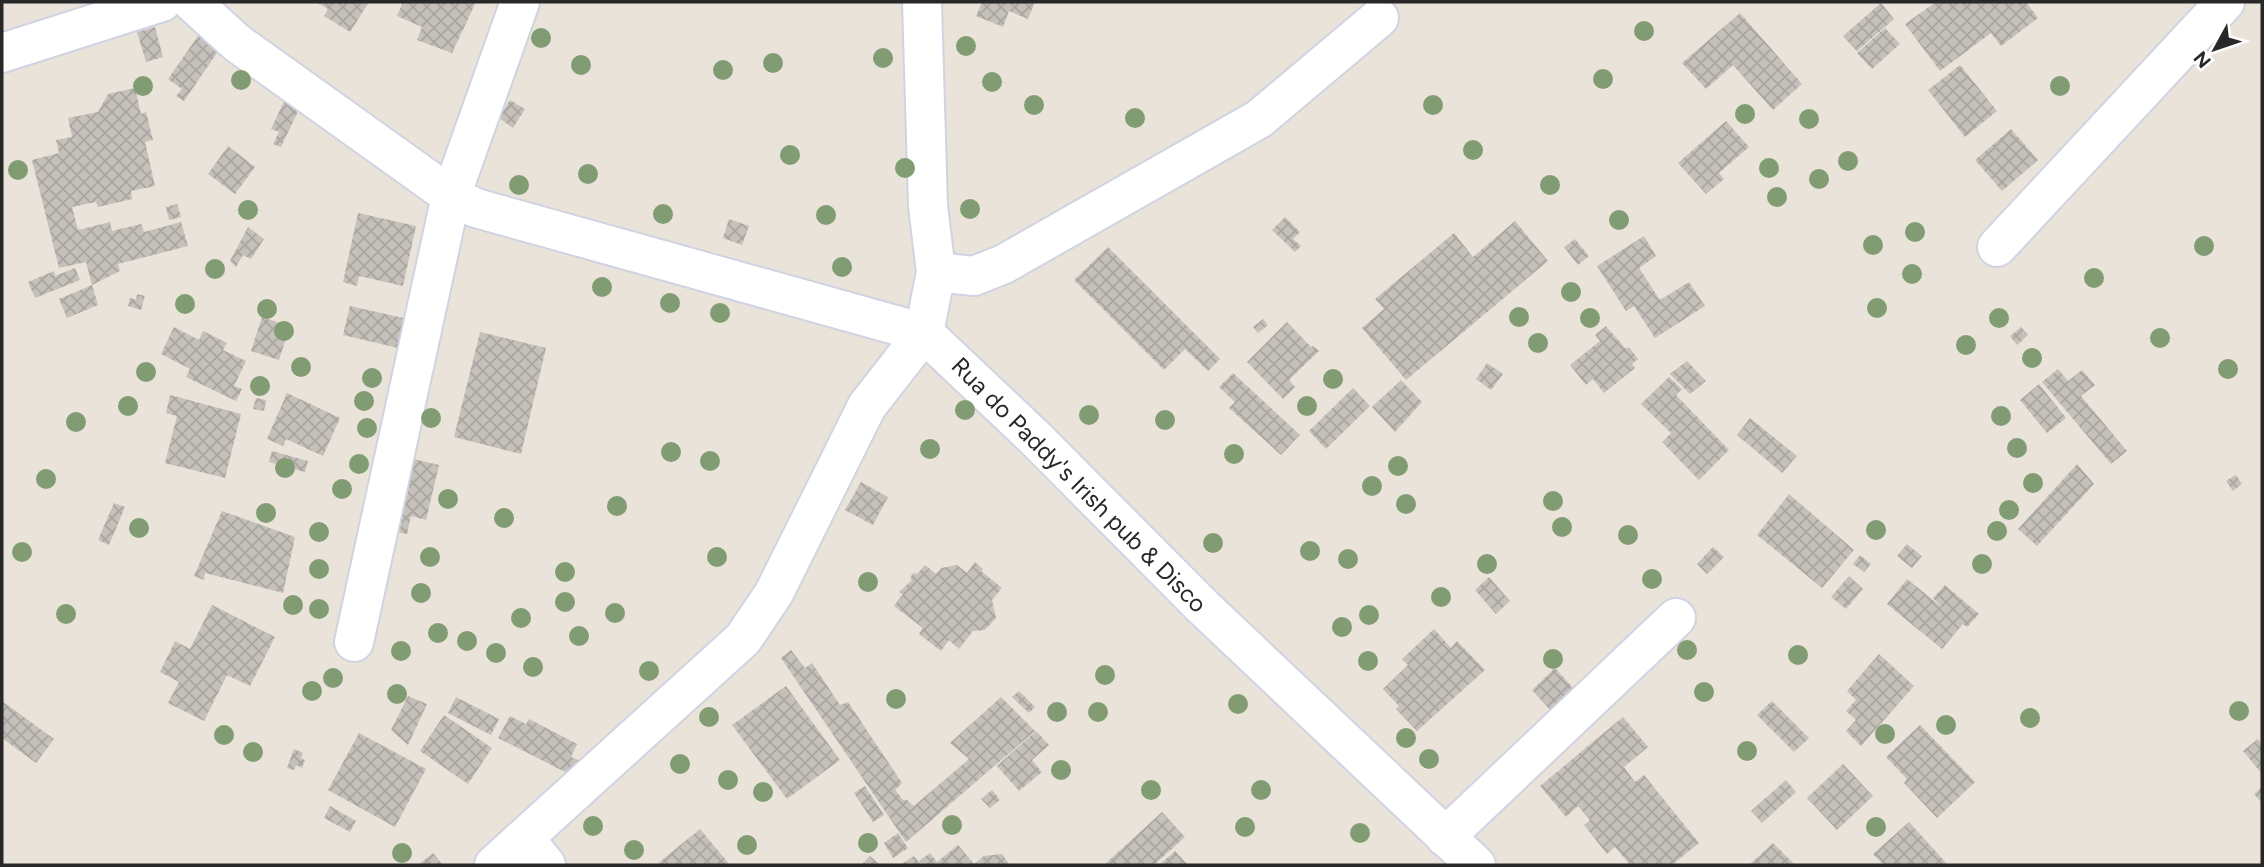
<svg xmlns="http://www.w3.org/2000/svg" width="2264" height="867" font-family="Figtree,sans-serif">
	<defs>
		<pattern id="building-cross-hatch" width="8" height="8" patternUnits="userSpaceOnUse" patternTransform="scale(1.75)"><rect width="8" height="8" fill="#c5c0ba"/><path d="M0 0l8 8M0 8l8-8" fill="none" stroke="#a9a5a0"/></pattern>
	</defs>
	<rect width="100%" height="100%" fill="#eae3da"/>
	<path fill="url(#building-cross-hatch)" d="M316,2H369L350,32L324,16L328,9Z
		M403,2H476L452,53L417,40L422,27L397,16Z
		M982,2H1035L1028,19L1009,11L1003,27L976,16Z
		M1936,2H2026L2038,18L2001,46L1991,33L1940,71L1905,24Z
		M1881,3L1894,19L1857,51L1843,36Z
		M1740,13L1802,84L1773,110L1733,65L1706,89L1682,63Z
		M155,27L163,57L146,62L137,32Z
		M1885,28L1900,44L1872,69L1857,53Z
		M200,33L221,47L184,101L176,96L182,89L168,79Z
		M1960,65L1997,111L1965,137L1928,90Z
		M135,88L141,114L146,112L153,140L145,142L155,186L131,191L132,199L98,207L96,202L72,207L78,230L110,222L112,231L141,224L144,232L181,222L188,246L118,264L120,271L92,285L98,305L67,318L59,299L92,285L86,262L59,268L32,160L59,153L56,140L72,137L68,118L98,112L108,94Z
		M288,93L303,101L281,147L273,144L279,132L271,129Z
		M510,100L525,109L513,128L499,118Z
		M1726,121L1749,147L1719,173L1724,179L1706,194L1678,163Z
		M2011,129L2038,160L2002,191L1975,160Z
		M228,146L255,167L235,194L208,174Z
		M177,204L181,217L169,220L166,207Z
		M358,213L416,226L403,286L359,276L357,286L343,282Z
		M1285,217L1300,232L1293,239L1301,246L1295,252L1272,230Z
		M729,219L749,226L742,245L723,238Z
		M1515,221L1548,261L1406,380L1362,328L1384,309L1375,299L1454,233L1473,257Z
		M248,227L264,239L251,259L243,255L236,267L230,261Z
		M1644,236L1656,256L1639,268L1660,300L1689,282L1705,306L1655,338L1634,306L1626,311L1597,266Z
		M1575,239L1589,256L1578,265L1564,247Z
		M1108,247L1220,359L1208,371L1185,349L1164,370L1074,280Z
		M75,268L80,280L35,298L28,282L54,271L55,276Z
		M137,294L145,296L141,310L128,306L130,298L136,300Z
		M350,306L417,321L411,351L343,335Z
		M262,317L280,323L276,334L286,338L279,360L251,351Z
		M1263,319L1268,325L1258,333L1253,327Z
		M1287,322L1311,347L1313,346L1319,351L1289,380L1295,387L1283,399L1247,362Z
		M1606,326L1626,349L1629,347L1638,359L1632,364L1635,368L1604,393L1593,379L1586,385L1570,365L1600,341L1595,335Z
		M174,327L199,340L203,331L227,343L223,350L246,361L234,386L242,389L236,401L186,377L190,369L161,354Z
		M2021,327L2028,335L2017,345L2010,336Z
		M480,332L546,348L521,454L454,437Z
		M1687,361L1706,381L1690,394L1670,374Z
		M1487,363L1503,374L1491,390L1476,379Z
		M2058,369L2068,381L2082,370L2095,385L2081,396L2127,451L2111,464L2042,382Z
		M1233,373L1300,435L1281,455L1229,408L1235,402L1219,387Z
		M1669,377L1682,389L1676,395L1729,450L1699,480L1662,442L1671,433L1641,404Z
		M1401,380L1422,402L1395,432L1372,407Z
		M2039,384L2066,418L2047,433L2020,400Z
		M1353,388L1370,406L1326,449L1309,431Z
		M287,393L340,418L323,456L286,439L283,446L267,439Z
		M170,395L241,414L225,478L165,463L177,416L166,413Z
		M256,398L266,400L264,411L253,409Z
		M1750,418L1797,456L1782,473L1737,435Z
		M272,451L308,461L305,472L269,462Z
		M413,459L439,465L426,520L411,516L407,534L397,532Z
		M2077,464L2094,484L2037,546L2018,529Z
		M2236,475L2242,484L2233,491L2226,481Z
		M861,482L888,497L873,525L845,510Z
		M1789,494L1854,550L1822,588L1757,535Z
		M114,503L125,507L109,545L98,540Z
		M222,511L295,537L283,593L205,573L204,580L194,576Z
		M1907,544L1922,556L1912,568L1897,556Z
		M1713,547L1724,557L1707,574L1697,564Z
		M1860,555L1871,564L1864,572L1853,564Z
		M975,562L983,569L981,571L1002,588L992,600L996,618L985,630L973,631L959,649L949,640L941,651L919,634L923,628L894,606L903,594L899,592L912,580L910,578L913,573L917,574L925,565L936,574L941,568L957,565L967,573Z
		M1849,576L1863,589L1846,609L1831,597Z
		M1489,577L1510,601L1496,614L1475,590Z
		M1907,579L1944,609L1933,598L1945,585L1979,614L1967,627L1963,624L1942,649L1887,604Z
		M212,605L275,637L250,686L227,675L204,721L168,703L179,682L160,672L175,641L190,649Z
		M1434,629L1451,648L1457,641L1485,670L1417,731L1396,709L1399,706L1383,689L1408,665L1402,659Z
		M791,650L805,668L812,663L840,705L848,702L902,783L895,790L903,800H907L914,806L969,759L950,743L1001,697L1035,731L906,842L781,658Z
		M1879,654L1914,686L1861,746L1846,731L1856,720L1846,711L1856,700L1847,691Z
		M1555,668L1575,690L1552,712L1532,690Z
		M786,686L840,760L787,799L732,725Z
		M1019,691L1035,707L1029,713L1012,697Z
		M408,696L427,704L408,745L391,730Z
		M456,697L499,719L491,735L448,713Z
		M2,701L54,739L36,763L2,738Z
		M1772,701L1809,738L1794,752L1757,715Z
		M444,715L492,748L468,784L420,751Z
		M510,716L526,724L529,719L577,744L571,757L580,761L573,776L498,738Z
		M1623,717L1648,747L1624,767L1635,782L1644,775L1699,843L1672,865H1630L1615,847L1607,854L1584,825L1590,820L1578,806L1566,817L1540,786Z
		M1920,725L1975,782L1937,818L1904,783L1907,779L1886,757Z
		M1036,731L1049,745L1032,760L1042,772L1019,791L997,766Z
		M359,733L426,769L395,827L328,790Z
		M2258,739L2262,745V774L2243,751Z
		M294,749L303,753L301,758L305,760L302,768L296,765L294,770L287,768Z
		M1843,764L1873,796L1837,830L1807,798Z
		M1786,780L1796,792L1762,823L1751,811Z
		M865,786L884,815L873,822L854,793Z
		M2262,787V803L2254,794Z
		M992,790L1000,800L990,808L981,799Z
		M330,806L356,821L350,832L324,818Z
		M1162,812L1185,837L1154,865H1104Z
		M1909,822L1948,865H1884L1873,854Z
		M700,829L730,865H656Z
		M898,833L908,848L893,858L884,843Z
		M1773,843L1795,865H1749Z
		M958,845L974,864L984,856L1002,854L1010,865H922L919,861L930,853L937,862Z
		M1175,851L1188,865H1159Z
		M433,853L443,865H418Z
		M870,856L880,865H861Z
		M914,856L921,865H900Z"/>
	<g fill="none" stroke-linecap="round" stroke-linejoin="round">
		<defs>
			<path id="minor" d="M192,2L237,43L451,196L476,208L924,333L867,406L774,593L743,639L494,865
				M922,2L928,206L936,272L924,333L1034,437L1203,607L1476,865
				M2,53L162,2
				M1997,247L2225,2
				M936,272L974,276L1004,264L1259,119L1379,18
				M354,642L451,196L520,2
				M1445,837L1676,618
				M525,839L546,865"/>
		</defs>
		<use href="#minor" stroke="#d0d3e1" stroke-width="42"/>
		<use href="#minor" stroke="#fff" stroke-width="38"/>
	</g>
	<g fill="#819c72">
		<circle cx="1644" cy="31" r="10"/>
		<circle cx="541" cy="38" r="10"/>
		<circle cx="966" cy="46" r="10"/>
		<circle cx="883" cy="58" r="10"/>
		<circle cx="773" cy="63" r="10"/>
		<circle cx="581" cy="65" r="10"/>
		<circle cx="723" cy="70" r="10"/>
		<circle cx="1603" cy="79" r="10"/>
		<circle cx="241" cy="80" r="10"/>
		<circle cx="992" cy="82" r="10"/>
		<circle cx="143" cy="86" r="10"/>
		<circle cx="2060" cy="86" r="10"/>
		<circle cx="1034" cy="105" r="10"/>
		<circle cx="1433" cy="105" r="10"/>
		<circle cx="1745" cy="114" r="10"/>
		<circle cx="1135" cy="118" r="10"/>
		<circle cx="1809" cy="119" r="10"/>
		<circle cx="1473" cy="150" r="10"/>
		<circle cx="790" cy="155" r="10"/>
		<circle cx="1848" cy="161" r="10"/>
		<circle cx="905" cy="168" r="10"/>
		<circle cx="1769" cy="168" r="10"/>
		<circle cx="18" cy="170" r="10"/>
		<circle cx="588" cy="174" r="10"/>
		<circle cx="1819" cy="179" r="10"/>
		<circle cx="519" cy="185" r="10"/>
		<circle cx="1550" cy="185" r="10"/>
		<circle cx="1777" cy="197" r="10"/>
		<circle cx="970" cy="209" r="10"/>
		<circle cx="248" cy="210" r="10"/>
		<circle cx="663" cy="214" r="10"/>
		<circle cx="826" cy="215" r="10"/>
		<circle cx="1619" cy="220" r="10"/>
		<circle cx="1915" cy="232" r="10"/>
		<circle cx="1873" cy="245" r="10"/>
		<circle cx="2204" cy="246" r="10"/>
		<circle cx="842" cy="267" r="10"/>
		<circle cx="215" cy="269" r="10"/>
		<circle cx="1912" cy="274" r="10"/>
		<circle cx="2094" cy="278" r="10"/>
		<circle cx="602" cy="287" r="10"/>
		<circle cx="1571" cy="292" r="10"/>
		<circle cx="670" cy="303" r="10"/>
		<circle cx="185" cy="304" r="10"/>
		<circle cx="1877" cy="308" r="10"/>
		<circle cx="267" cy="309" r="10"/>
		<circle cx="720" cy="313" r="10"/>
		<circle cx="1519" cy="317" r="10"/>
		<circle cx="1590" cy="318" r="10"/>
		<circle cx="1999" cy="318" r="10"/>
		<circle cx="284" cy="331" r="10"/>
		<circle cx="2160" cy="338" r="10"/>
		<circle cx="1538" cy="343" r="10"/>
		<circle cx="1966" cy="345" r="10"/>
		<circle cx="2032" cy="358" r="10"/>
		<circle cx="301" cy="367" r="10"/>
		<circle cx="2228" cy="369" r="10"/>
		<circle cx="146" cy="372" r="10"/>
		<circle cx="372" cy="378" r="10"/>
		<circle cx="1333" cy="379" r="10"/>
		<circle cx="260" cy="386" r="10"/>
		<circle cx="364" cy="401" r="10"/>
		<circle cx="128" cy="406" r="10"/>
		<circle cx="1307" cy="406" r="10"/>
		<circle cx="965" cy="410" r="10"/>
		<circle cx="1089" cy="415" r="10"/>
		<circle cx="2001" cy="416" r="10"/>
		<circle cx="431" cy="418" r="10"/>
		<circle cx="1165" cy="420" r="10"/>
		<circle cx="76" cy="422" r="10"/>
		<circle cx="367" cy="428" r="10"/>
		<circle cx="2017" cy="448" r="10"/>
		<circle cx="930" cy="449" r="10"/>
		<circle cx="671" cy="452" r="10"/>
		<circle cx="1234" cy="454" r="10"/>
		<circle cx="710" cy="461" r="10"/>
		<circle cx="359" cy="464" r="10"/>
		<circle cx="1398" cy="466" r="10"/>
		<circle cx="285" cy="468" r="10"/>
		<circle cx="46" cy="479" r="10"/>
		<circle cx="2033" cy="483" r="10"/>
		<circle cx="1372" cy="486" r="10"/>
		<circle cx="342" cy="489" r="10"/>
		<circle cx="448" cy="499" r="10"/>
		<circle cx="1553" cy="501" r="10"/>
		<circle cx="1406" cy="504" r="10"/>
		<circle cx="617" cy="506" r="10"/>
		<circle cx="2009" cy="510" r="10"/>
		<circle cx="266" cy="513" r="10"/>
		<circle cx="504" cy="518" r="10"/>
		<circle cx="1562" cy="527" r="10"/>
		<circle cx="139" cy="528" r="10"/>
		<circle cx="1876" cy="530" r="10"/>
		<circle cx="1997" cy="531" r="10"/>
		<circle cx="319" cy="532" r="10"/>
		<circle cx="1628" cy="535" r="10"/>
		<circle cx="1213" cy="543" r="10"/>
		<circle cx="1310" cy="551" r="10"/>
		<circle cx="22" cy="552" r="10"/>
		<circle cx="430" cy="557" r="10"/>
		<circle cx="717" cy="557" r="10"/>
		<circle cx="1348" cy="559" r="10"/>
		<circle cx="1487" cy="564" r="10"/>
		<circle cx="1982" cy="564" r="10"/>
		<circle cx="319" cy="569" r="10"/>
		<circle cx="565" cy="572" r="10"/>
		<circle cx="1652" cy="579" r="10"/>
		<circle cx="868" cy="582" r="10"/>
		<circle cx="421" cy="593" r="10"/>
		<circle cx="1441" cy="597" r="10"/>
		<circle cx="565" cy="602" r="10"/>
		<circle cx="293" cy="605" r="10"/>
		<circle cx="319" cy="609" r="10"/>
		<circle cx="615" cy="613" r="10"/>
		<circle cx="66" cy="614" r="10"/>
		<circle cx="1369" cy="615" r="10"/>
		<circle cx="521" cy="618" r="10"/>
		<circle cx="1342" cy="627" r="10"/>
		<circle cx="438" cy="633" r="10"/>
		<circle cx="579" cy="636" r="10"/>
		<circle cx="467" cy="641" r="10"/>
		<circle cx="1687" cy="650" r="10"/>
		<circle cx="401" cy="651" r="10"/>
		<circle cx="496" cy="653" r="10"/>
		<circle cx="1798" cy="655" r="10"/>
		<circle cx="1553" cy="659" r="10"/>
		<circle cx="1368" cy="661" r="10"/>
		<circle cx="533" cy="667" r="10"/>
		<circle cx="649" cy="671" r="10"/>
		<circle cx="1105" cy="675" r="10"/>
		<circle cx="333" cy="678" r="10"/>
		<circle cx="312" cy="691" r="10"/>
		<circle cx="1704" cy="692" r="10"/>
		<circle cx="397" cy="694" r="10"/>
		<circle cx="896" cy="699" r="10"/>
		<circle cx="1238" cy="704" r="10"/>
		<circle cx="2239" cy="711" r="10"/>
		<circle cx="1057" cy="712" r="10"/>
		<circle cx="1098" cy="712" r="10"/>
		<circle cx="709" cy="717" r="10"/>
		<circle cx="2030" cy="718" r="10"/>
		<circle cx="1946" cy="725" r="10"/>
		<circle cx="1885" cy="734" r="10"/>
		<circle cx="224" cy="735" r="10"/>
		<circle cx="1406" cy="738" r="10"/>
		<circle cx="1747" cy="751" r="10"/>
		<circle cx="253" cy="752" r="10"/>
		<circle cx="1429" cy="759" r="10"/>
		<circle cx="680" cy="764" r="10"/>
		<circle cx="1061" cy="770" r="10"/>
		<circle cx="728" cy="780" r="10"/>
		<circle cx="1151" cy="790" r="10"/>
		<circle cx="1261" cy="790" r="10"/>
		<circle cx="763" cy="792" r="10"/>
		<circle cx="952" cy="825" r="10"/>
		<circle cx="593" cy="826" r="10"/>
		<circle cx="1245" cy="827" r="10"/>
		<circle cx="1876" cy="827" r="10"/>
		<circle cx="1360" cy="833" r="10"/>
		<circle cx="868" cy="843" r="10"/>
		<circle cx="747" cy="845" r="10"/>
		<circle cx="634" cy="850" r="10"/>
		<circle cx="402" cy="853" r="10"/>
	</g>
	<g text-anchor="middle" stroke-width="5" stroke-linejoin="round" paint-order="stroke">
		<g font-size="24" fill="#282828" stroke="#fff">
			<text transform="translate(1079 485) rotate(45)" y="8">Rua do Paddy's Irish pub &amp; Disco</text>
		</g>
	</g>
	<rect width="2264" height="867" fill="none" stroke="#282828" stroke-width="7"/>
	<g transform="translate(2215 49) rotate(230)" stroke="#ffffff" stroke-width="5" paint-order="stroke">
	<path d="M0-5L12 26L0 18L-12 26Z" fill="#282828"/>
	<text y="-10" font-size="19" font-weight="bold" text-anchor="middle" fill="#282828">N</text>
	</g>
</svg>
